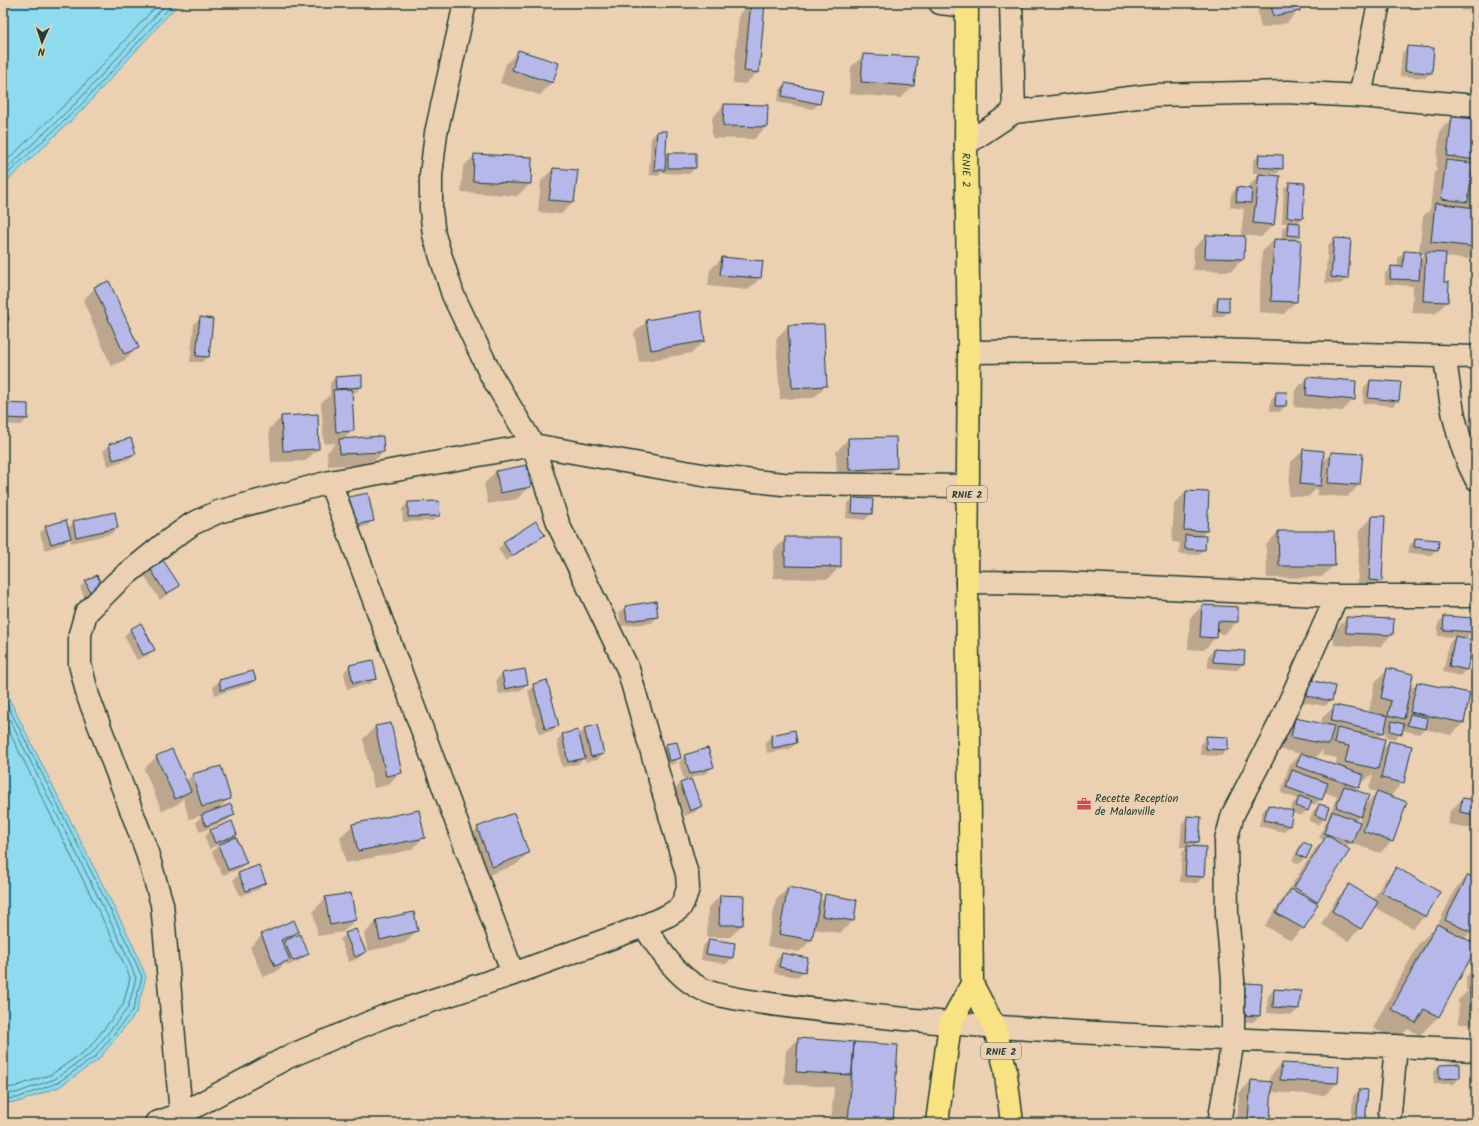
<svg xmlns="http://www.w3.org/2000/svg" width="1479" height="1126" font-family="Kalam,sans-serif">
	<rect width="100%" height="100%" fill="#ebd0b2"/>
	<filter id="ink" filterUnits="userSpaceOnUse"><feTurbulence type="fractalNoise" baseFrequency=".025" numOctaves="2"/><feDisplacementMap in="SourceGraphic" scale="8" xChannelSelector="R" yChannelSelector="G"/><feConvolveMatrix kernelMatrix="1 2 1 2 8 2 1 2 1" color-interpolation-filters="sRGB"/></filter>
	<g filter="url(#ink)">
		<path fill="#8edaee" stroke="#629ba4" d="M3,3H179L83,109L7,181L3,182Z
			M3,687L132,943L146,977L136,1013L98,1060L59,1087L18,1102L3,1103Z"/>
		<path fill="#0003" fill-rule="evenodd" d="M750,3H764L758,72L745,84L733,83L739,14Z
			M1256,3H1298L1299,10L1287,23L1261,28Z
			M1462,3H1476V9L1474,11L1461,10Z
			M1408,47L1431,73L1425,78L1400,76L1402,53Z
			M518,52L552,82L540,95L500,83L506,64Z
			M864,55L913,86L901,98L849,94L851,67Z
			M785,84L819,104L813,109L777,102L780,90Z
			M724,105L766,127L754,139L712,138V118Z
			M1452,118L1476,120V253L1469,259L1445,257L1443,283L1447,302L1435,314L1412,313L1413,286L1385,284V273L1391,268H1398V258L1404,252L1419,253L1423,216L1430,210L1434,173L1438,169L1436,168L1440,130ZM1420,254H1425L1420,260Z
			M657,132H666L664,158L668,154L695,168L689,174L663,173V171L658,176L649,175L651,138Z
			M475,155L531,158L530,184L517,196L461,192L463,167Z
			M1259,155L1282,156V168L1276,174L1264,173V175L1279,177L1273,225L1261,237L1244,235L1243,259L1231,271L1193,270L1194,248L1206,236H1241L1244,209L1230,207L1231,194L1237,188L1247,189L1260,173H1253V161Z
			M553,169L576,171L573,202L561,214L538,212L541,181Z
			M1290,183L1302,218L1297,224L1299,235L1293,241L1296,301L1284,314L1259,312L1262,252L1274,240H1282V229L1288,223H1282L1284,189Z
			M1334,239L1347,278L1341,284L1325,283L1328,245Z
			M722,258L760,278L748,290L708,286L710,270Z
			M95,288L137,348L125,360L111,366L83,300Z
			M1219,298L1228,312L1222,317H1212L1213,304Z
			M200,318L208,357L202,362H190L194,324Z
			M647,321L704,341L692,353L639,362L634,333Z
			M788,326L826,385L814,398L780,399L776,339Z
			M361,376V387L355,393H351L353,430L344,439L383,452L371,464L328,466L327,452L336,443L324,444L321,403L330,395V383L336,377Z
			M1308,378L1354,399L1342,411L1294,407L1295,390Z
			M1370,381L1398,400L1393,406L1363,403L1364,387Z
			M1277,393L1285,406L1279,412L1270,411L1271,399Z
			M3,404L27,405V419L21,425L3,424Z
			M282,417L318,448L306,461L271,462L269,429Z
			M131,439L135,453L129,459L108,466L103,451L109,445Z
			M848,439L896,467L884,480L837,481L836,452Z
			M1304,450L1322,462L1332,453L1362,455L1359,485L1347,497L1317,495V488L1308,497L1288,496L1291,462Z
			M496,471L530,487L517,499L488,504L484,484Z
			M1186,492L1208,493L1206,531L1200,537L1204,549L1198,555L1179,554L1180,543L1172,542L1174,504Z
			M350,498L373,520L367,526L349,530L344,504Z
			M853,499L871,514L865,520L846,518L847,504Z
			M408,503L439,515L433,521L403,522L402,509Z
			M1372,517L1381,580L1369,592H1357L1360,529Z
			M74,522L117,528L111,534L71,543L70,538L64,544L45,550L40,533L46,527L67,529Z
			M1278,532L1334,565L1322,577L1267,578L1266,545Z
			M544,535L538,541L506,561L498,549L504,543Z
			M786,538L840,566L828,579L773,578L774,550Z
			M1416,539L1437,549L1431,555L1408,553L1410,545Z
			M148,566L178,586L160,600L142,572Z
			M86,582L103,590L86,601L80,587Z
			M1202,606L1237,622L1224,634L1216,633V637L1204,650L1188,649L1190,618Z
			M625,607L657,617L652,623L621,626L619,612Z
			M1444,617L1472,631L1465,639L1466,670L1460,676L1443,672L1449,643L1455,637L1438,636V623Z
			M1347,618L1392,634L1380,647L1334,645V631Z
			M141,624L153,649L148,655L137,660L124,636L130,630Z
			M1214,650L1243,664L1237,670L1208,668V656Z
			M350,666L376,678L370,684L347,689L344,672Z
			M524,670L527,684L521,690L499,694L496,680L502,674Z
			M1387,670L1408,691L1417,683L1463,723L1451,735L1424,729L1419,734L1402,730L1395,739L1385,737L1386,730L1378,738L1381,750L1389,742L1403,782L1391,795L1384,794L1392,841L1380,853L1351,843L1345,848L1303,928L1291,940L1265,926L1315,849L1324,840L1319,838L1337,797L1324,792L1321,799L1315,805L1310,803L1307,810L1301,816L1292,813L1289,826L1283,832L1259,826L1262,812L1268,806L1290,811L1293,803L1298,799L1281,793L1289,766L1301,754L1279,749L1283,731L1295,719L1321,725L1322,718L1335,706L1379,715V713L1369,711L1375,682ZM1323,750L1322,755L1337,758L1335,766L1309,757H1316ZM1373,773L1369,790L1378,792L1364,806L1355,791L1361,780L1365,781ZM1361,815L1359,822L1355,821Z
			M253,672L255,680L249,685L215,695L213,687L219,681Z
			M1310,681L1331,700L1325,706L1301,702Z
			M534,685L558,725L552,731L539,734L528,691Z
			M390,724L400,772L388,785L374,788L363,739L375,727Z
			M585,729L603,754L597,760L585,762L584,758L578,764L562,767L557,741L562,735H579Z
			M794,732L796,743L790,749L767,753L765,742L771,736Z
			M1207,737L1227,750L1221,756L1200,755L1201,743Z
			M666,745L680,758L674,764L663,766L660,751Z
			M171,750L186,782L192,775L230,798L218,809L234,814L228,820L200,832L196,822L203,815L189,819L183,798L178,804L162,811L144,769L156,757Z
			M685,756L712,767L707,773L684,780L679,762Z
			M691,780L701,806L695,812L685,816L674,790L680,784Z
			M1462,799L1476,801V829L1448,824L1450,811Z
			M1319,805L1328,808L1324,819L1318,825L1309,821L1313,811Z
			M1188,817L1199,842L1193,847L1203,877L1197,883L1180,882L1182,853L1187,847H1180L1182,823Z
			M231,823L236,834L229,842L245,863L240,869L222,875L212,852L220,844L209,849L205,837L210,831Z
			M353,825L424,837L411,850L346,863L340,837Z
			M478,828L528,853L516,865L480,878L466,840Z
			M1304,843L1305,858L1299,864L1292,860L1298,849Z
			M1396,868L1425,916L1413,928L1374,907L1360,929L1348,941L1321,924L1337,898L1349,885L1373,900L1384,881Z
			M239,874L265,883L259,889L240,896L233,880Z
			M1468,876L1476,880V920L1470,932L1464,939L1476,946L1438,1017L1420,1035L1408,1029L1397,1040L1373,1028L1419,943L1437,926L1456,888Z
			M788,888L818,903L826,896L856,901L853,921L840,933L813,929L811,940L799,952L767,946L776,900Z
			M720,896L742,925L730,937H707L708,908Z
			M326,898L355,920L343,932L318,936L313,911Z
			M377,921L417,931L405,943L368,951L364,934Z
			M298,932L292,938L307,954L301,960L287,966L286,962L276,972L263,977L250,947L262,935Z
			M346,934L365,952L359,958L349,962L340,940Z
			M709,940L732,958L726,964L701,960L703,946Z
			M782,954L804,971L798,977L774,973L776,960Z
			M1472,971H1476V1024H1459L1458,1000L1469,990H1466V977Z
			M1245,984L1259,1016L1253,1022L1237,1021L1239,990Z
			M1274,990L1298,1009L1292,1015L1267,1013L1268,996Z
			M798,1039L854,1043L892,1123H831L834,1087L784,1084L786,1051Z
			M1282,1064L1338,1067L1337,1083L1325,1095L1271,1092L1269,1120L1266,1123H1237L1239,1093L1251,1081L1269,1082L1270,1076Z
			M1439,1066L1459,1078L1454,1084H1434L1433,1072Z
			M1359,1091L1364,1123H1338L1340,1120L1351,1121L1353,1096Z"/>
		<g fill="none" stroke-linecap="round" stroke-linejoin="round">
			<path stroke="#4b7c7e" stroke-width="1" d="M3,164L72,98L159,3
				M3,172L77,102L167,3
				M3,178L80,106L174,3
				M3,696L128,945L142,977L133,1010L95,1057L57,1083L17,1098L3,1099
				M3,706L123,947L136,978L128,1008L92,1053L55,1079L16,1093L3,1094
				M3,719L118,950L130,978L123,1005L88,1049L52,1074L14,1087L3,1088"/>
		</g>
		<path fill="#b6b8ea" stroke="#1f3d34" d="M751,3H765L759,73L744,71Z
			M1271,3H1299L1300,11L1273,16Z
			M1407,46L1434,48L1432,73L1405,71Z
			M518,50L559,63L553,83L512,70Z
			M863,54L917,57L914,86L861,82Z
			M785,83L823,90L820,104L782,96Z
			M724,104L768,105L767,127L723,126Z
			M1452,117L1476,119V160L1447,156Z
			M657,131H667L665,170H654Z
			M668,153H696V168H668Z
			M474,154L532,157L531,184L473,181Z
			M1259,154L1283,155V169L1258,167Z
			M1446,160L1473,163L1468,202L1441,199Z
			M553,168L578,170L574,202L549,200Z
			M1259,174L1280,176L1274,225L1253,223Z
			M1476,174V204H1473Z
			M1289,182L1305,183L1303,218L1287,217Z
			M1237,187L1252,189L1251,203L1236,202Z
			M1435,203L1476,208V247L1431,242Z
			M1288,222L1300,223V236L1287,235Z
			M1206,235L1245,236L1244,259L1205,258Z
			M1334,238L1351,239L1348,279L1331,277Z
			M1274,239L1301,240L1297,302L1271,301Z
			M1404,251L1421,252L1419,280L1390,279L1391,266L1403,267Z
			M1426,252L1446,253L1444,282H1449L1448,302L1423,301Z
			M722,257L763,261L761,278L720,275Z
			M109,281L139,348L124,354L94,287Z
			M1218,297H1229V312L1217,311Z
			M3,307H6L9,320L3,322Z
			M701,311L705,341L651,350L646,320Z
			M200,317L213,319L209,357L196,356Z
			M824,324L827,386L792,388L788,325Z
			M362,375V387L336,389L335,377Z
			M1307,377L1356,381L1355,400L1306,395Z
			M1370,380L1401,382L1399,401L1368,398Z
			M352,389L354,431L336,432L333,390Z
			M1276,392H1287L1286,406H1275Z
			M3,403L28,404V419L3,418Z
			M318,414L319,449L283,451L281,416Z
			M383,436L384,452L340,454L339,439Z
			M896,437L897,468L849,470L848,438Z
			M131,438L136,454L113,460L109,444Z
			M1303,449L1324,451L1321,486L1300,484Z
			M1331,452L1363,454L1360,485L1328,483Z
			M527,465L531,487L500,493L496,471Z
			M1186,491L1209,492L1207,531L1184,530Z
			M368,493L374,521L355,525L349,497Z
			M853,498L873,499L872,514L852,513Z
			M439,501L440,516L408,517V502Z
			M115,512L118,528L76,537L73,521Z
			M1372,516H1385L1382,581L1369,580Z
			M66,520L71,538L51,544L45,526Z
			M536,521L545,535L512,556L503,542Z
			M1278,531H1334L1335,566H1279Z
			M1185,535L1206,536L1205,550L1185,549Z
			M785,537H841V567L785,566Z
			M1415,538L1439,540L1438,550L1414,547Z
			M161,557L180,586L166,594L148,565Z
			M97,575L104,590L92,596L85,581Z
			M656,601L658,617L627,621L625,606Z
			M1202,605L1238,607V622L1218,621L1217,638L1200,637Z
			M1444,616L1474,618L1473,632L1443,630Z
			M1346,617L1394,619L1393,635L1346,633Z
			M141,623L155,650L143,655L130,629Z
			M1455,636L1474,640L1467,670L1449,666Z
			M1214,649L1245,651L1244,664L1213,662Z
			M373,660L377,679L353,683L349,665Z
			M1387,668L1413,674L1404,719L1388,715L1391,701L1381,698Z
			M525,669L528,684L505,689L502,673Z
			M253,671L256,680L221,690L219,680Z
			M547,680L559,726L545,729L533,684Z
			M1310,680L1335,686L1332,701L1307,696Z
			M1417,682L1470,693L1464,723L1410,712Z
			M1334,705L1388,716L1384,733L1331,721Z
			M1410,714L1428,718L1426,729L1407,725Z
			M1295,718L1334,726L1329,745L1291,737Z
			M1392,721L1404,724L1402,734L1390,731Z
			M391,723L402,773L386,776L375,726Z
			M597,725L604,754L591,757L584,728Z
			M1337,728L1385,739L1378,769L1345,762L1349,746L1334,743Z
			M578,730L585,758L568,762L562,734Z
			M795,730L797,743L773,748L771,735Z
			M1206,736L1228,737V750L1206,749Z
			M1389,741L1412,746L1404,783L1381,778Z
			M677,742L681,758L669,761L665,744Z
			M708,748L714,767L690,774L684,755Z
			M172,749L191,791L175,799L156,756Z
			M1301,753L1364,775L1359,788L1296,766Z
			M221,766L231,799L202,807L192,774Z
			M1292,770L1328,783L1322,800L1286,787Z
			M691,779L702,806L690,811L680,783Z
			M1344,786L1369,795L1361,817L1336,807Z
			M1377,791L1407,802L1393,842L1363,831Z
			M1299,796L1312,801L1308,811L1296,806Z
			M1462,798L1476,800V815L1460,812Z
			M231,804L235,815L206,826L201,815Z
			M1319,804L1329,807L1325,819L1315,815Z
			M1268,805L1293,811L1290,826L1264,820Z
			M419,810L425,838L358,851L352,824Z
			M1332,811L1360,822L1352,843L1324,833Z
			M514,813L529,853L492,867L477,827Z
			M1187,816L1201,817L1199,842H1186Z
			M232,821L237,835L215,843L210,830Z
			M1327,835L1350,850L1317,902L1294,887Z
			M236,837L247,863L228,870L218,845Z
			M1303,842L1312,846L1306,859L1297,854Z
			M1187,846L1206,847L1204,877L1185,876Z
			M259,865L266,883L246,891L238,873Z
			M1396,867L1440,892L1426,917L1381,892Z
			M1468,875L1476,879V923L1471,932L1445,920Z
			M1349,884L1378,902L1361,929L1332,911Z
			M788,887L821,894L812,940L779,934Z
			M1291,889L1318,904L1304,929L1276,913Z
			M351,893L356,920L330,925L325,897Z
			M825,894L857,900L854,921L822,916Z
			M720,895L744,896L743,925H719Z
			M414,912L418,931L380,940L376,920Z
			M294,920L299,932L281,940L290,960L275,966L261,934Z
			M1437,924L1476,944V948L1439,1017L1424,1009L1416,1023L1391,1009Z
			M356,929L366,952L355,957L345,933Z
			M300,934L309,954L293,961L284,941Z
			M709,939L735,943L733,958L706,954Z
			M782,953L808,958L805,972L779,967Z
			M1472,970H1476V984H1472Z
			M1245,983L1262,984L1260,1016L1243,1015Z
			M1470,987H1476V1013H1470Z
			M1274,989L1301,991L1299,1009L1273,1007Z
			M798,1038L854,1042L852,1075L796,1072Z
			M854,1042L898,1045L893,1123H848Z
			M1282,1063L1339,1066L1338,1083L1280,1080Z
			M1460,1064V1078L1439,1079V1065Z
			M1251,1080L1272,1082L1270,1121L1248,1119Z
			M1359,1089L1368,1090L1365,1123H1356Z
			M1340,1119L1351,1120V1123H1340Z
			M1413,1121L1430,1122V1123H1413Z"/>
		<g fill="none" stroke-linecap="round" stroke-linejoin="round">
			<defs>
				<path id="minor" d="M940,3L967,6
					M1011,3L1014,112
					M1360,96L1379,3
					M966,144L1014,112L1154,95L1288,92L1360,96L1476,106
					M969,352L1207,350L1476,357
					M1445,357C1450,400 1456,441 1476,479
					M330,482L513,974
					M967,582L1063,583L1337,596H1476
					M644,926C659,948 674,974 698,987C712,995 729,997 744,1000C781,1006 819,1010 856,1014C1062,1037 1269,1039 1476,1050
					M181,1114L162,904L146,849L88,696L80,664V634L86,613L116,583L164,544L192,524L218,512L330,482L533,445L708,476L783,484L967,486
					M156,1123L181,1114L288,1057L385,1016L513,974L644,926L669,915L680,908L685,898L688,888L687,874L628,669L559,526L533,445L491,375L453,295L434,235L431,210V175L436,133L465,3
					M1219,1123L1233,1040V979L1227,915L1226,840L1233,814L1281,721L1337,596
					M1389,1123L1396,1046"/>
				<g id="major">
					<path id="s1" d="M967,3L966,144L969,352L967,582L972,984L994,1026L1005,1067L1012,1123"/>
					<path d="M937,1123L950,1024L972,984"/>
				</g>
			</defs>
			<use href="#minor" stroke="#1f3d34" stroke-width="25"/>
			<use href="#major" stroke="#1f3d34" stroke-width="25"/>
			<use href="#minor" stroke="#ebd0b2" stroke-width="22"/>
			<use href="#major" stroke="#f8e281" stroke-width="22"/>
		</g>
	</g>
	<defs>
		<symbol id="office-bare" viewBox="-9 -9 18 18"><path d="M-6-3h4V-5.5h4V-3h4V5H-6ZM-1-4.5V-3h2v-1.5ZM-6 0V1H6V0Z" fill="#d1495b" stroke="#ebd0b2" stroke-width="2.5" paint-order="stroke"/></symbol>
	</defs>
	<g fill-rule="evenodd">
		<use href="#office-bare" x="1074" y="794" width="20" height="20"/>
	</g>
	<g text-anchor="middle" stroke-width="3" stroke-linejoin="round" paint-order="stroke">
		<g fill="#ebd0b2" stroke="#5c695a" stroke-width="1">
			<rect x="947" y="486" width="40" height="16" rx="3"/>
			<rect x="981" y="1043" width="40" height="16" rx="3"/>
		</g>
		<g font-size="10" font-weight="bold" fill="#1f3d34">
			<text x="967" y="498">RNIE 2</text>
			<text x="1001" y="1055">RNIE 2</text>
		</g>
		<g font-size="11" fill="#1f3d34" stroke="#ebd0b2">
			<text dy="4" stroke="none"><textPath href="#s1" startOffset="167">RNIE 2</textPath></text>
		</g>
		<g font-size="11" fill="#1f3d34" stroke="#ebd0b2" text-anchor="start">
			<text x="1095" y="802">Recette Reception<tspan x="1095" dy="13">de Malanville</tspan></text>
		</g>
	</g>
	<rect width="1479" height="1126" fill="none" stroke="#ebd0b2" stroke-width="16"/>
	<rect x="8" y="8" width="1463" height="1110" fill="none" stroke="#1f3d34" stroke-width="1.5" filter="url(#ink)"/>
	<g transform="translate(42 42) rotate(183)" stroke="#ebd0b2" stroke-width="3" paint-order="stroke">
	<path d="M0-3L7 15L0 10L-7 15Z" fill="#1f3d34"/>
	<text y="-6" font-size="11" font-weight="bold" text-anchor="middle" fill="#1f3d34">N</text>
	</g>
</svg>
